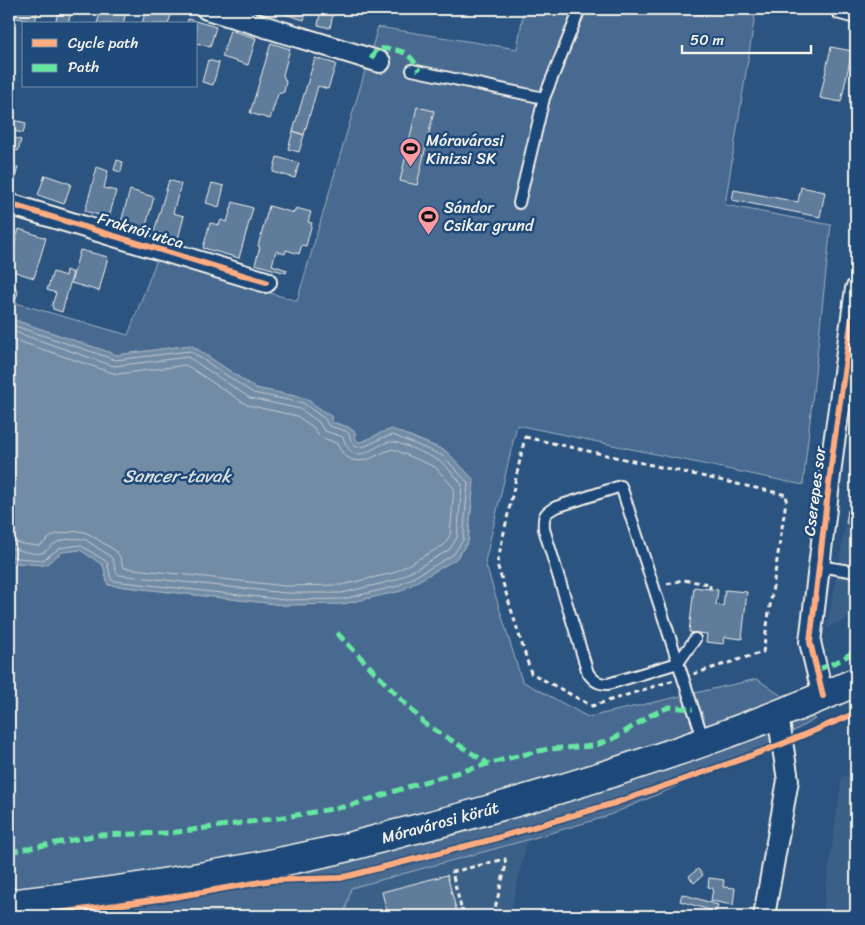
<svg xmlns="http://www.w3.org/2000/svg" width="865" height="925" font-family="Sriracha,sans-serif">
	<rect width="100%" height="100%" fill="#2c5481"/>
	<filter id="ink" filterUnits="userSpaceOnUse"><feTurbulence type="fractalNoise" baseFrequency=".02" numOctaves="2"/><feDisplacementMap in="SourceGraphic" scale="10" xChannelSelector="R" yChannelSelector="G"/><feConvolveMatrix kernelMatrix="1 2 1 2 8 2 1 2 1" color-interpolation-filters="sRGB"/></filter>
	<g filter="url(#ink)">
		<path fill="#3b6088" d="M846,523L856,525V615L827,628Z
			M842,776L856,778V916H822Z
			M527,840L510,915L514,916H344L351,888Z"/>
		<path fill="#496b90" stroke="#9eaebc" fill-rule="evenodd" d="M524,9H756L725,205L831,225L803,485L517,425L485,562L522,681L588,717L757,679L815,719L759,751L605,817L527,840L351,888L344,916H9V559L17,563L45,565L62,552L80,550L103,565L108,585L284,605L343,604L400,591L456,559L468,542L474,480L446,451L408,435L405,451L418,457L417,467L398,464L383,491L373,495L369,490L316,472L332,417L305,398L255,388L191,345L117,355L9,318V301L128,335L157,259L297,301L378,27L517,49ZM336,423L348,427L355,432V438L358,442C372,440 384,427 399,432L395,444L382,442L378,443L372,478L365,480L347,472L333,470L327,467L335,431L340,426Z"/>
		<path fill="#738ca6" stroke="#a7b4c0" d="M9,318L117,355L191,345L255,388L305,398L332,417L331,422L348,427L355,432V438L358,442L365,441L380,433L392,429L446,451L474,480L468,542L456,559L401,591L343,604L284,605L108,585L103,565L80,550L62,552L45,565L16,563L9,559Z"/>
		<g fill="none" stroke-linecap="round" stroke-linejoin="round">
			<path stroke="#c0c9ce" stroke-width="1" d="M9,324L116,360L190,351L253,393L303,403L325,419L329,426L346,431L349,434L351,441L356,447L366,446L382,438L393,435L443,456L468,483L463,540L453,555L398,586L343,599L285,600L113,581L111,579L107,562L80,545L60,548L43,560L18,558L9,555
				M9,330L114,366L188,357L250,398L300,409L319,422L322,428L325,431L343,437C355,474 377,439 394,442C401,443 436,458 441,462C448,468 457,477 462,485L457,538L449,550L396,580L342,593H285L119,575C114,571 115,562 111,557L86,540C77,537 61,539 54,544C50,547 46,552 41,553C31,555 18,549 9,548
				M9,338L113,373L119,374L186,365L247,405L297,416L313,427L317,433L321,437L336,443L344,455L352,460L359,461L369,459L387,451L393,449L435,467L454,488L450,535L444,545L393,573L341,585L285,586L125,568L123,567L120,557L116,551L89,534L84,532L78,531L57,534L52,536L39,546L22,544L14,541H9"/>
		</g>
		<path fill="#5e7b9a" stroke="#f4f1e8" d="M15,9H38L35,22L13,17Z
			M59,9L71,13L68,24H55Z
			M101,9H127L123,24H97Z
			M146,9H162L172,12L168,24H142Z
			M279,9H308L304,20L278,12Z
			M321,9H334L330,28L318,25Z
			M682,9H707L705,16Z
			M188,19L216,27L210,47L197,43L196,45V24H187Z
			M230,30L256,38L248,65L222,57Z
			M271,43L290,49L283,75L286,82L284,92L278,94L270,119L250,113Z
			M831,47L852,51L841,102L820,98Z
			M315,58L336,64L328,89L318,86L304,135L293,131Z
			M208,60L219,63L213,85L202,82Z
			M417,107L434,111L417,185L400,181Z
			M9,119L26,123L23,133L9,130Z
			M293,131L304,135L299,152L288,149Z
			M9,136L21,140L18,151L9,148Z
			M277,157L299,163L295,178L273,172Z
			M117,160L123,162L121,172L114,170Z
			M9,164L18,167L12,188L9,186Z
			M97,167L108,171L104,188L116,191L109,218L85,211Z
			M45,175L71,184L64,204L38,195Z
			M169,180L181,184L173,213L184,216L178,239L154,232Z
			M212,183L224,186L219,207L206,203Z
			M801,187L825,192L820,217L732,200L734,190L798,202Z
			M130,190L154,197L145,229L121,222Z
			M233,202L253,208L239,258L203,248L210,223L219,225L221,220L227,222Z
			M269,206L294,213L296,208L311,212L308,222L312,223L306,246L302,245L299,254L286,250L285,254L276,251L272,265L287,270L286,273L255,264L260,247L258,246Z
			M19,229L46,238L34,278L9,270V263Z
			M80,250L108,257L99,291L71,283Z
			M66,270L73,273L62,312L53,309L52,305L56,293L47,290L53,272L65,276Z
			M9,282L13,283L18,292L15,302L9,300Z
			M848,510L856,511V525L846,523Z
			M694,587L718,590L716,605L723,606L725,590L747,592L742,639L725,637L724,644L706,642L707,634L689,632Z
			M698,869L703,875L694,883L689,876Z
			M447,875L458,916H388L382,892Z
			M709,878L724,880L723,887L735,888L733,905L711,901L713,888L708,887Z
			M682,894L718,905L716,912L680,901Z"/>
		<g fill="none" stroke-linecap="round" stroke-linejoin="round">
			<defs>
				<path id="lane" d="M412,70L544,98
					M519,203L544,98L580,9
					M819,566L856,572
					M695,639L678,663L608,684C598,684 594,681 588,673L544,529C543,516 544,513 556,507L621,486C642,552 664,617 685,684L704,741"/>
				<path id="street" d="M207,9L380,62
					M841,9L856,13
					M9,204L266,282
					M823,696L810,642L833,450L856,289
					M764,916L788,780L778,715"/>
				<path id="secondary" d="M9,904C118,892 228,874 336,850C357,845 378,839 400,833C441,823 482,812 523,800C636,767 749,729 856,682"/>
			</defs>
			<use href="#lane" stroke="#f4f1e8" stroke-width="14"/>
			<use href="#street" stroke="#f4f1e8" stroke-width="24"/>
			<use href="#secondary" stroke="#f4f1e8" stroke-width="31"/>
			<path stroke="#f4f1e8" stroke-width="3" stroke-dasharray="5 4" stroke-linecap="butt" d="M525,437L787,495L763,652L592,706L531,673L497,564Z
				M667,584L682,580L710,584V589
				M463,916L452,872L505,859L506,865L493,916"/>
			<use href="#lane" stroke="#1f4a7a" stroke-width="10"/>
			<use href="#street" stroke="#1f4a7a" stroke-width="20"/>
			<use href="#secondary" stroke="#1f4a7a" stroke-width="28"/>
			<path stroke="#66e7a1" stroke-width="5" stroke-dasharray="10 5" stroke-linecap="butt" d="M371,59L377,49C398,48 411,51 419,71
				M337,633L424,723L489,764
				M817,670L841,660L856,650
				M9,852L98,835L170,833L285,817L349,806L417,784L509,758L548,749L593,746L613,739L651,715L669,707L693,709"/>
			<defs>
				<path id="cycleway" d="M9,204L266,282
					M823,696L810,642L833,450L856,289
					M37,916L174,897L272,880L340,878L490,840L618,802L739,760L782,744L856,713"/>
			</defs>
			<use href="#cycleway" stroke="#1f4a7a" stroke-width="9"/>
			<use href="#cycleway" stroke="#ffac80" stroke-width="6"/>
		</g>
	</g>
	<defs>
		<symbol id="stadium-pin" viewBox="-11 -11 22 30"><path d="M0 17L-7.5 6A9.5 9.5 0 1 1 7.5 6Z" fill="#ff9aa2" stroke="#1f4a7a"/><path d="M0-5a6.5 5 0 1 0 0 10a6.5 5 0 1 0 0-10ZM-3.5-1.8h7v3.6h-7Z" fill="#111"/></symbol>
	</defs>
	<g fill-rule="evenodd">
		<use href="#stadium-pin" x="398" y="136" width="25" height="34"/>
		<use href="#stadium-pin" x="416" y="204" width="25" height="34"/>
	</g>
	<g text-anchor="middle" stroke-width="5" stroke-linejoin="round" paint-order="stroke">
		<g font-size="16" fill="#f4f1e8" stroke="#1f4a7a" text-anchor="start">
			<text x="426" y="146">Móravárosi<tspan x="426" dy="18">Kinizsi SK</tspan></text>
			<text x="444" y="213">Sándor<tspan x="444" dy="18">Csikar grund</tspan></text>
		</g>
		<g font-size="16" fill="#f4f1e8" stroke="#1f4a7a">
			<text transform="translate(141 230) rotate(17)" y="6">Fraknói utca</text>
			<text transform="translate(814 491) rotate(-83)" y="6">Cserepes sor</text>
			<text transform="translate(440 822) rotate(-15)" y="6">Móravárosi körút</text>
		</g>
		<g font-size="18" font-style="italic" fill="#dadddb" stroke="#1f4a7a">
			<text x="177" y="482">Sancer-tavak</text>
		</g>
	</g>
	<rect width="865" height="925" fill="none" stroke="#1f4a7a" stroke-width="30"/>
	<rect x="15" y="15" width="835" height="895" fill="none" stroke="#f4f1e8" stroke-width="2" filter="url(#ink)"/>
	<rect x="22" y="22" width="175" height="65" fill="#1f4a7a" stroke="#748da6"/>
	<rect x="32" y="39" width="25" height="8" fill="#ffac80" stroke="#748da6"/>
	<text x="68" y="48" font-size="15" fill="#f4f1e8">Cycle path</text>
	<rect x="32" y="64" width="25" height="8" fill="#66e7a1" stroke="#748da6"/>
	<text x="68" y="72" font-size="15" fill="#f4f1e8">Path</text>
	<path d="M682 45v8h129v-8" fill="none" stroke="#f4f1e8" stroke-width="2.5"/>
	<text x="690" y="45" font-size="15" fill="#f4f1e8" stroke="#1f4a7a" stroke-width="4" paint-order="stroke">50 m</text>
</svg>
